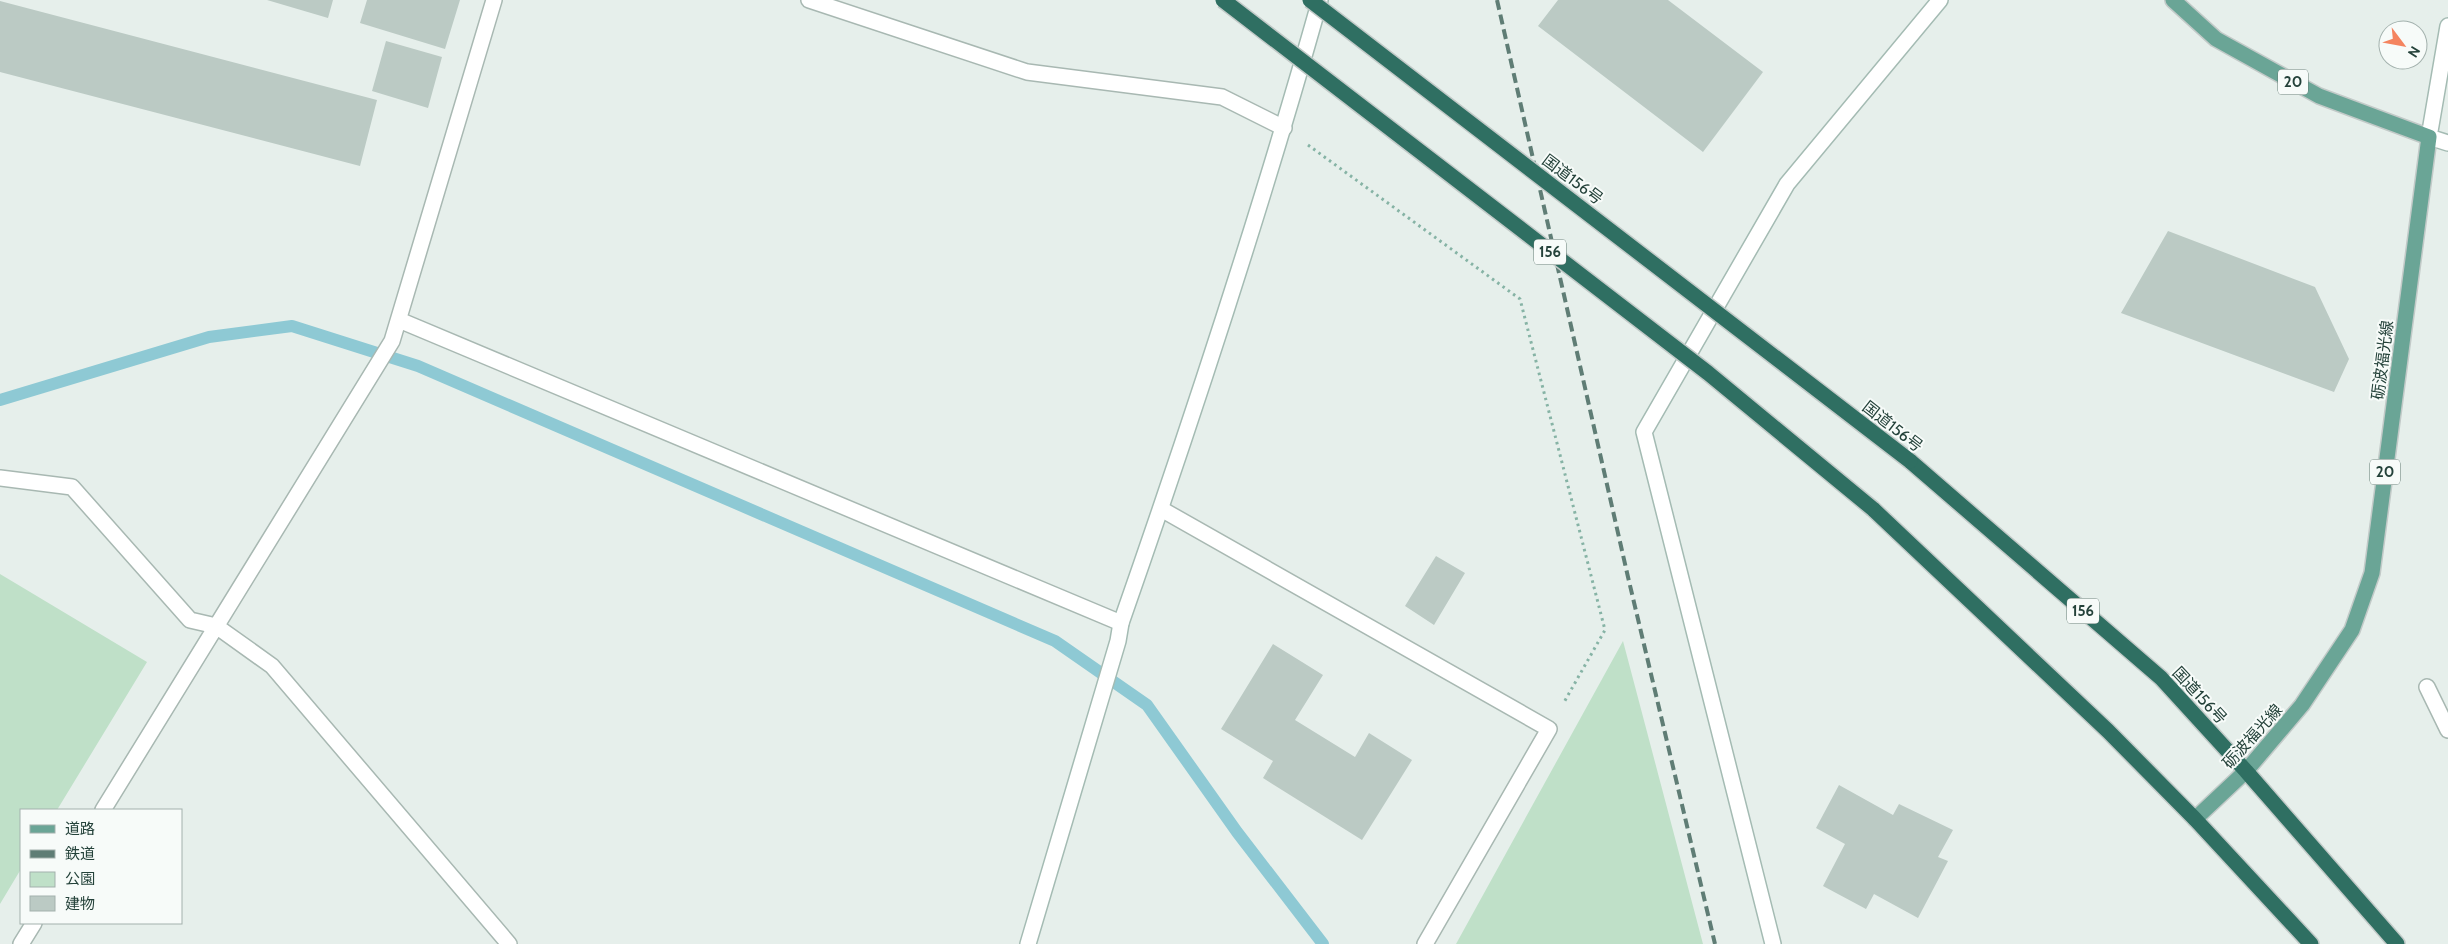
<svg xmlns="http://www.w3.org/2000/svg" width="2448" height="944" font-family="Cabin,'Noto Sans JP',sans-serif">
	<rect width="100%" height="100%" fill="#e6efeb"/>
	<path fill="#bfe0c8" d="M0,574L147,662L57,810H21V869L0,904Z
		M1623,641L1703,944H1456Z"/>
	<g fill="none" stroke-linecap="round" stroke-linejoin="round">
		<path stroke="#8ec9d4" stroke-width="12" d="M0,400L209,337L292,326L418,366L1055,641L1147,705L1237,832L1323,944"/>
	</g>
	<path fill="#bbcac4" d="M267,0H333L328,18Z
		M367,0H460L445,49L360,23Z
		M1558,0H1668L1763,72L1703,152L1538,26Z
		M0,1L377,100L360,166L0,72Z
		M386,41L442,57L428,108L372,91Z
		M2168,231L2315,287L2349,359L2334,392L2121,313Z
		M1436,556L1465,573L1434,625L1405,606Z
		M1273,644L1323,675L1295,720L1355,757L1369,733L1412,760L1362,840L1263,778L1273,761L1221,729Z
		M1839,785L1893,815L1899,804L1953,830L1938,857L1948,861L1918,918L1874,894L1866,909L1823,886L1845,844L1816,828Z"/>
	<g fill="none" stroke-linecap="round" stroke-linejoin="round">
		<defs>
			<path id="street" d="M809,0L1027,72L1222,97L1284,128
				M399,320L1121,623
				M0,478L72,487L190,620L216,626L272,666L509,944
				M1161,509L1549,729L1425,944
				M2427,687L2448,730
				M103,810L392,341L494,0
				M21,944L34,923"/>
			<path id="secondary" d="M2448,26L2429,137L2448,143
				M1028,944L1118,641L1121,623C1193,417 1261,210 1320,0
				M1773,944L1644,432L1787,184L1940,0"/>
			<path id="primary" d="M2173,0L2216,39L2319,96L2429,137L2372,573L2352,630L2302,705L2246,771L2195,819"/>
			<path id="highway" d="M1910,461L2161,678L2246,771L2397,944
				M1873,509L2108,731L2195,819L2311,944"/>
		</defs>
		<use href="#street" stroke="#a8b8b2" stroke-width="18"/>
		<use href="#secondary" stroke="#a4bbb3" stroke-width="18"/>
		<use href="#primary" stroke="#c2cac8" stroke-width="18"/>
		<use href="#highway" stroke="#c2cac8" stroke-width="18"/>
		<path stroke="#86b3a5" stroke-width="3" stroke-dasharray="2.5 4" stroke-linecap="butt" d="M1308,145L1520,299L1605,630L1563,704"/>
		<use href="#street" stroke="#fff" stroke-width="15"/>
		<use href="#secondary" stroke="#fff" stroke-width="15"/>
		<use href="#primary" stroke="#6aa596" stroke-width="15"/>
		<use href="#highway" stroke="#2f6f62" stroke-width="15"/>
		<path stroke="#5f7d75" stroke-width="4" stroke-dasharray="10 5" stroke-linecap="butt" d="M1497,0L1628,577L1715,944"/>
		<defs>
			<path id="highway-bridge" d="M1223,0L1708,373L1873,509
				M1310,0L1910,461"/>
		</defs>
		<use href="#highway-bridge" stroke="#c2cac8" stroke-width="18" stroke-linecap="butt"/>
		<use href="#highway-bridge" stroke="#2f6f62" stroke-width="15"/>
	</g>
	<g text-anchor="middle" stroke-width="4" stroke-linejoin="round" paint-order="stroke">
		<g fill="#f7fbf9" stroke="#637a73" stroke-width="1">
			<rect x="2278" y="69.5" width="30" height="25" rx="4"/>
			<rect x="1534" y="239.5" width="32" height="25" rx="4"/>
			<rect x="2370" y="459.5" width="30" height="25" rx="4"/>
			<rect x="2067" y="598.5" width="32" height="25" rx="4"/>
		</g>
		<g font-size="15" font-weight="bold" fill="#24423a">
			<text x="2293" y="87">20</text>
			<text x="1550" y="257">156</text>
			<text x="2385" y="477">20</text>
			<text x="2083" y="616">156</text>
		</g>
		<g font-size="16" fill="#24423a" stroke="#f7fbf9">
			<text transform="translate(1573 179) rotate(37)" y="6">国道156号</text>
			<text transform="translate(2382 360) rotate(-83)" y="6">砺波福光線</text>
			<text transform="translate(1893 426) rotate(38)" y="6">国道156号</text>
			<text transform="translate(2200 695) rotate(47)" y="6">国道156号</text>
			<text transform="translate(2252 736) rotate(-48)" y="6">砺波福光線</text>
		</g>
	</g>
	<rect x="20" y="809" width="162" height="115" fill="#f7fbf9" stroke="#a3b1ad"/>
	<rect x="30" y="825" width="25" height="8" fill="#6aa596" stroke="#a3b1ad"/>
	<text x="65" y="834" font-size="15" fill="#24423a">道路</text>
	<rect x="30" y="850" width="25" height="8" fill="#5f7d75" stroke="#a3b1ad"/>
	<text x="65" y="859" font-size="15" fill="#24423a">鉄道</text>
	<rect x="30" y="872" width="25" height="15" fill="#bfe0c8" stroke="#a3b1ad"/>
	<text x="65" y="884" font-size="15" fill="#24423a">公園</text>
	<rect x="30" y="896" width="25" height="15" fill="#bbcac4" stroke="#a3b1ad"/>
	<text x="65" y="909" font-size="15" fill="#24423a">建物</text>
	<g transform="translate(2403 45) rotate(122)"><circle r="24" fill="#f7fbf9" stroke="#a3b1ad"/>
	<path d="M0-4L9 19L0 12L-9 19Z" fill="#f4845f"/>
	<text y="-8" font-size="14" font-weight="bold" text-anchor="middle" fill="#24423a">N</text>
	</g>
</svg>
